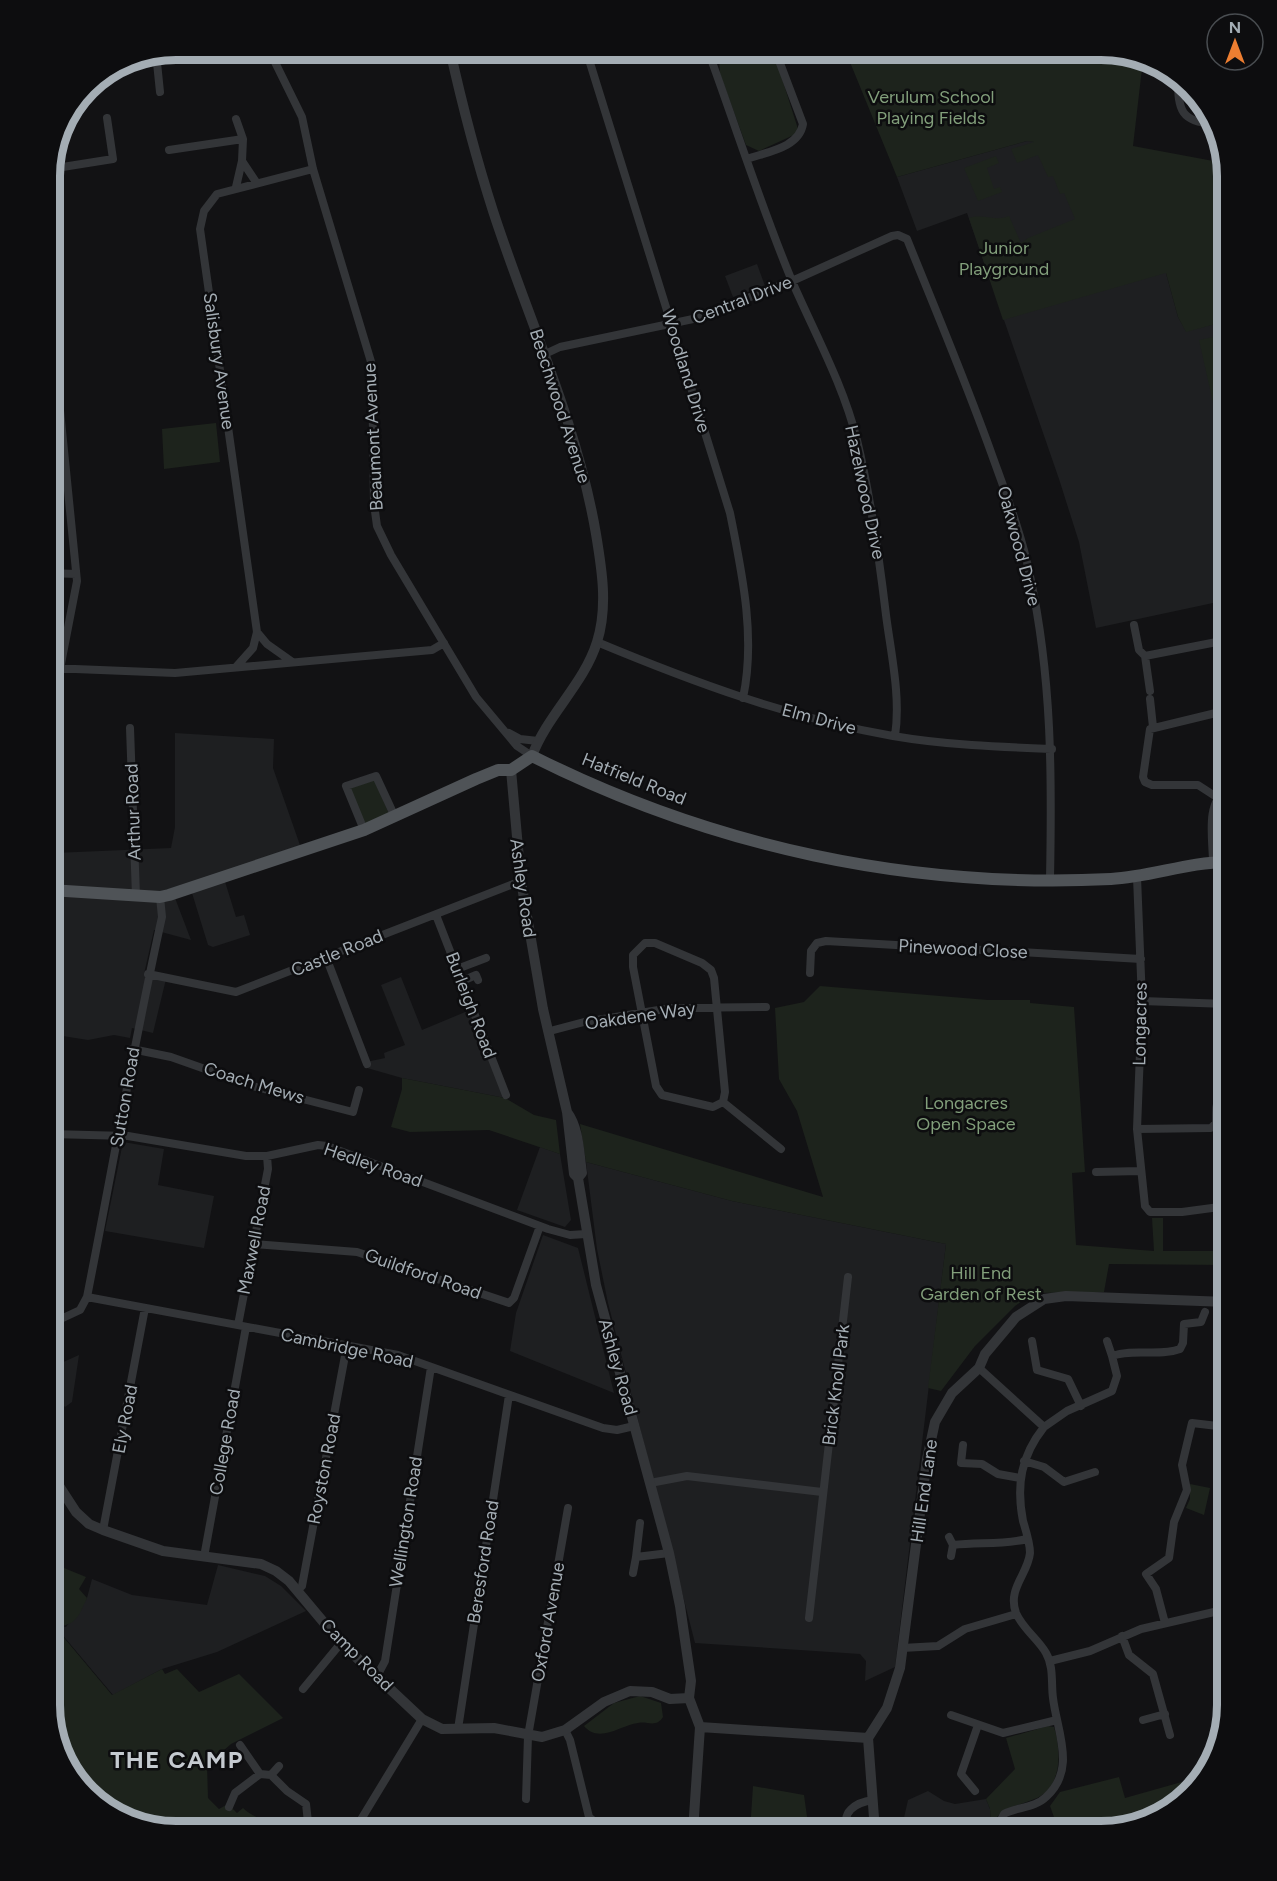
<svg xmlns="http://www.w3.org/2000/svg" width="1277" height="1881" font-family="Figtree,sans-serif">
	<rect width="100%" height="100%" fill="#121214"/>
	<path fill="#1e1f21" d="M1027,141L1061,144L1166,273L1178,317L1186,331L1227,321V512L1225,513L1227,525V600L1096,628L1079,542L1059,479L967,213L917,231L897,177Z
		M757,264L765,286L733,297L725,276Z
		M50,699L54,853L171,848L175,827V733L274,739L273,768L301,848L222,872L236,917L244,915L250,935L213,947L208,945L192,893L175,898L191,940L154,930L144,974L166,979L153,1033L132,1028L130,1038L114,1035L88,1040L50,1034Z
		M401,977L422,1030L470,1010L505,1098L402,1078L367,1068L366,1062L385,1058L384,1053L405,1045L381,985Z
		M123,1142L164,1149L158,1185L214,1196L204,1248L105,1231Z
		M540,1147L560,1154L571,1220L565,1227L517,1210Z
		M586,1162L732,1201L946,1244L895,1667L865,1681L866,1661L860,1654L695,1643L608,1303L597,1249Z
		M543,1235L578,1248L614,1393L510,1351L516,1313Z
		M79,1355L72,1402L65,1407L50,1391V1368Z
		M218,1565L265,1576L281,1586L306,1611L217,1652L162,1669L113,1695L55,1626L66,1627L87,1598L92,1579L132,1595L207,1605Z
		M928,1791L944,1801L955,1804L986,1799L990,1809L991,1831H901L908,1800Z"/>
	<path fill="#1d231c" d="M726,50H773L798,129L796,134L759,151L746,145L720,74L719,57Z
		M845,50H1109L1143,60L1133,146L1224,163L1227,176V321L1186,332L1178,317L1166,273L1003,320L969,218C983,213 995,222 1009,216L1021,243L1028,238L1075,219L1064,193L1060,194L1053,176L1048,177L1038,155L1017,163L1011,149L1034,142L1027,141L897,177Z
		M996,156L999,163L987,168L994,189L1000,187L1002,192L978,201L964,168Z
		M1227,334V465L1199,340Z
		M216,423L220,462L164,469L162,429Z
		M373,777L390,816L363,827L347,787Z
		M820,986L988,1000H1030V1003L1074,1007L1085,1172L1072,1173L1076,1245L1154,1251L1152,1218H1163V1251H1227V1265L1109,1264L1104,1292L1034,1293L1015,1306L975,1346L941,1391L928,1388L946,1244L732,1201L586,1162L580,1124L823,1197L797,1111L779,1079L775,1008L804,1002Z
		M402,1078L505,1098L534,1115L556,1120L560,1154L489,1130L410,1132L391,1127L402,1089Z
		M1190,1484L1210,1488L1204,1515L1186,1508L1190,1499Z
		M50,1557L64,1568L86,1577L79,1589L87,1598C78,1617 77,1625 55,1627L112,1695L162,1669L165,1674L177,1669L199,1692L239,1674L283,1718L231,1744L207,1765L208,1798L219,1809L228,1804L237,1813L243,1808C253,1818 267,1819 274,1831H168L106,1810L66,1768L50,1705Z
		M640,1696L661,1703L663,1717C656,1728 648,1721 638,1723C621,1725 599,1744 584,1726L614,1703Z
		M1048,1726L1054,1727C1061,1749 1063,1786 1037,1798C1017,1807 1002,1805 991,1826L990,1809L986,1799L1015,1769L1006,1738Z
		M1203,1776L1164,1815L1102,1831H1059L1050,1806L1060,1792L1119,1777L1125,1798Z
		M753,1786L804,1795L809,1831H750Z"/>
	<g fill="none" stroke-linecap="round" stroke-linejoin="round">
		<path stroke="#333538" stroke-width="8" d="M269,50L302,117L313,169L372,365L374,504L377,526L391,555L476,697L517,746L532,756
			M586,50L730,513C742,573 756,637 743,698
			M714,50L711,59C738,133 762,209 792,281C815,334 843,384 857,440C871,498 879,556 886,615C891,654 901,697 895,736
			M156,53L160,92
			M1178,80C1178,110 1181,122 1214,124
			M236,119L243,139L242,161L256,182
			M169,150L243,139
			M747,159C766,152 799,148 803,124L775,50
			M50,169L113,159L107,118
			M236,187L242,161
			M50,310L77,581L54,700L59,892
			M545,354L560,347L693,319L792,281L892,236L898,235L907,239C936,311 966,382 992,455C1006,494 1022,535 1030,576C1052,678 1052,776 1050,879
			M50,573L76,574
			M1134,625L1139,650L1145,656L1227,640
			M257,632L267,644L291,661
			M597,642C693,682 790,718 893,736C945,745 999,747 1052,749
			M1145,656L1150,691
			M236,667L253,648L257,632L200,229L204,211L217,194L313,169
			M50,668L175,673L432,650L444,643
			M1150,699L1153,727
			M130,728L136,896
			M509,733L520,739L538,741
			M1218,798L1198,785H1152L1145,782L1143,777L1150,729L1220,712
			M364,830L346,786L376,776L395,817
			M1213,862C1213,841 1205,801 1227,791
			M1137,877L1142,1001L1137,1129L1145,1206L1150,1212H1182L1227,1206
			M1222,914L1227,924
			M436,915L506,1095
			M645,943H655L702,963L711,970L714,978L725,1092L723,1102L713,1107L662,1095L656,1086L633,967V955Z
			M326,957L367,1064
			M457,969L486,958
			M810,973L811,951L817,943L826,941L1141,959
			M148,974L236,992L521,881
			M462,981L476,975L478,980
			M1142,1001L1227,1004
			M550,1031L584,1022L671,1008L766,1007
			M132,1049L171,1057L256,1087L353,1112L359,1090
			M723,1102L781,1149
			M1137,1129L1211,1128L1216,1123C1217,1112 1213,1097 1227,1095
			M50,1134L128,1136L246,1156H267L318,1145L327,1146L548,1229L570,1235L586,1234
			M1096,1172L1140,1171
			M253,1244L357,1252L509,1303L514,1298L540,1226
			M87,1297L398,1355L603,1428L617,1430L634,1426
			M50,1324L80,1310L87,1297C112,1170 134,1043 162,917L160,897
			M238,1325L268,1169L267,1156
			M1032,1341L1037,1370L1068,1379L1081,1406
			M1107,1341L1112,1356
			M979,1368L1044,1427C1021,1456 1016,1485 1023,1521C1026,1531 1030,1543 1030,1553C1028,1574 1007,1589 1016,1613C1023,1629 1038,1639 1046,1653C1054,1667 1051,1684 1053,1698C1057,1732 1077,1769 1046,1797C1035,1808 1016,1807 1004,1814L995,1831
			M1044,1427L1067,1411L1112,1391L1117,1376L1112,1356C1134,1348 1159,1357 1180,1349L1183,1343L1184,1324L1201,1322L1205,1312
			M963,1445L961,1463L982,1464L998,1474L1020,1478
			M1024,1461L1044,1467L1064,1482L1095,1472
			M650,1483L687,1476L822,1492
			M103,1530L145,1308
			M949,1537L953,1545L951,1556
			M953,1545C979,1542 1002,1545 1027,1539
			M204,1557L246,1327
			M636,1557L640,1523
			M633,1573L636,1557L669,1553
			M297,1591L302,1586L347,1345
			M809,1618L848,1277
			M1165,1623L1156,1589L1146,1574L1169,1558L1174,1522L1187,1490L1182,1465L1192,1423L1226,1427
			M1122,1636L1129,1655L1153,1674L1170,1735
			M902,1648L938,1646L965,1629L1016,1614
			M1050,1661L1090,1651L1141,1629L1227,1609
			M377,1676L385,1661L431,1367
			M303,1689L341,1643
			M951,1715L1003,1733L1057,1720
			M1143,1720L1165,1714
			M458,1729L509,1395
			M565,1730L570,1740L589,1817L595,1822L618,1827
			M240,1745L260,1774L271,1775L287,1791L306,1804L309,1831
			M271,1775L279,1766
			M975,1791L961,1774L978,1725
			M526,1799L528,1736L568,1508
			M229,1807L235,1793L260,1774
			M354,1831L422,1719
			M440,1831L474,1830
			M851,1831C837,1813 857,1802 873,1800"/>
		<path stroke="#333538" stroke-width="10" d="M450,50C462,104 476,158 493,211C528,319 577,422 596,534C602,570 608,607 597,642C584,684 547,715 532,756
			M511,770L521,881L543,1009L567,1112L574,1174L578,1178L596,1285L669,1553L680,1606L691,1681L689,1698L700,1727L693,1831
			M567,1112C579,1128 579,1153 582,1173L578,1178
			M50,1472L76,1512L89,1524L103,1530L163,1551L261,1564L276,1571L289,1581L341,1643L422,1719L442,1729L494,1728L542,1737L565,1730L604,1702L630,1691L652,1692L670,1699L689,1698
			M700,1727L868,1738
			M875,1831L868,1738L887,1708L900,1668L927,1459L935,1422L952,1393L979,1368L985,1354L1016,1317L1044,1299L1066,1296L1227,1302"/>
		<path stroke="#4f5357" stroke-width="12" d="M50,890L160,897L169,895L364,830L476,779L498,770H511L532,756C713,847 909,889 1111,879C1151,877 1188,862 1227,862"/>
	</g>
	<g text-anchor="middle" stroke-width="5" stroke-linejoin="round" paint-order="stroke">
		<g font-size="18" fill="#829f7b" stroke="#0d0d0f">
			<text x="931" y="103">Verulum School<tspan x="931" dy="21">Playing Fields</tspan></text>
			<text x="1004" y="254">Junior<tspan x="1004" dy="21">Playground</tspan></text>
			<text x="966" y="1109">Longacres<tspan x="966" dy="21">Open Space</tspan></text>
			<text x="981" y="1279">Hill End<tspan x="981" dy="21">Garden of Rest</tspan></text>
		</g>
		<g font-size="18" fill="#a4adb4" stroke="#0d0d0f">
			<text transform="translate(742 300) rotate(-21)" y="6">Central Drive</text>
			<text transform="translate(219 361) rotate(82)" y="6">Salisbury Avenue</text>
			<text transform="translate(686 371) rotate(73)" y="6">Woodland Drive</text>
			<text transform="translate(560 406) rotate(72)" y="6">Beechwood Avenue</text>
			<text transform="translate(373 437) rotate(-93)" y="6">Beaumont Avenue</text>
			<text transform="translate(865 492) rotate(78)" y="6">Hazelwood Drive</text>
			<text transform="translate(1019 546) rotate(75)" y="6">Oakwood Drive</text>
			<text transform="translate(819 719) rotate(15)" y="6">Elm Drive</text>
			<text transform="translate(634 779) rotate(22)" y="6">Hatfield Road</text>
			<text transform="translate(133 812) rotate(-92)" y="6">Arthur Road</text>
			<text transform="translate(523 888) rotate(82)" y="6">Ashley Road</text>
			<text transform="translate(963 949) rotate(3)" y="6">Pinewood Close</text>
			<text transform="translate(337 953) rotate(-22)" y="6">Castle Road</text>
			<text transform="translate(471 1005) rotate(69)" y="6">Burleigh Road</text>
			<text transform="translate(640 1016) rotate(-8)" y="6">Oakdene Way</text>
			<text transform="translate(1140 1024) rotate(-89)" y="6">Longacres</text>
			<text transform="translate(254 1083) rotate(17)" y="6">Coach Mews</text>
			<text transform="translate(125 1097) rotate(-80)" y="6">Sutton Road</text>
			<text transform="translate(373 1165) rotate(19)" y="6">Hedley Road</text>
			<text transform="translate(254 1240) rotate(-79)" y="6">Maxwell Road</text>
			<text transform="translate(423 1274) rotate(19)" y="6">Guildford Road</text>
			<text transform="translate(347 1348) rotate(12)" y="6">Cambridge Road</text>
			<text transform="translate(618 1367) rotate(74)" y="6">Ashley Road</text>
			<text transform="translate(836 1385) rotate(-83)" y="6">Brick Knoll Park</text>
			<text transform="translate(125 1419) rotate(-79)" y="6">Ely Road</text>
			<text transform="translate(225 1442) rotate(-80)" y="6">College Road</text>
			<text transform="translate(324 1469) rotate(-79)" y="6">Royston Road</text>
			<text transform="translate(924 1491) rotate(-82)" y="6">Hill End Lane</text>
			<text transform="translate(406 1522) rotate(-81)" y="6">Wellington Road</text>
			<text transform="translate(483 1562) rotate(-81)" y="6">Beresford Road</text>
			<text transform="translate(548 1622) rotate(-80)" y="6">Oxford Avenue</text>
			<text transform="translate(357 1655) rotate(45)" y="6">Camp Road</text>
		</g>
		<g font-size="24" font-weight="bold" letter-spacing="1.5" fill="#c5cad0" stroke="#0d0d0f">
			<text x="177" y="1768">THE CAMP</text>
		</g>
	</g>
	<path d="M0 0H1277V1881H0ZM176 60H1101A116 116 0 0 1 1217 176V1705A116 116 0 0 1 1101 1821H176A116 116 0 0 1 60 1705V176A116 116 0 0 1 176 60Z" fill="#0d0d0f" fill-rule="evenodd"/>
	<path fill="none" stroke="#a4adb4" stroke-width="8" d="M176 60H1101A116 116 0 0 1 1217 176V1705A116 116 0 0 1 1101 1821H176A116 116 0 0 1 60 1705V176A116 116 0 0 1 176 60Z"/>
	<g transform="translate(1235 42)"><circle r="28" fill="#0d0d0f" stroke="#494d51" stroke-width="1.5"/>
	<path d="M0-4.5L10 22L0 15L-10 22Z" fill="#ed7e31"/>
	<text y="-9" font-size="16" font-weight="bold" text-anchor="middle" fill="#a4adb4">N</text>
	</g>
</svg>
